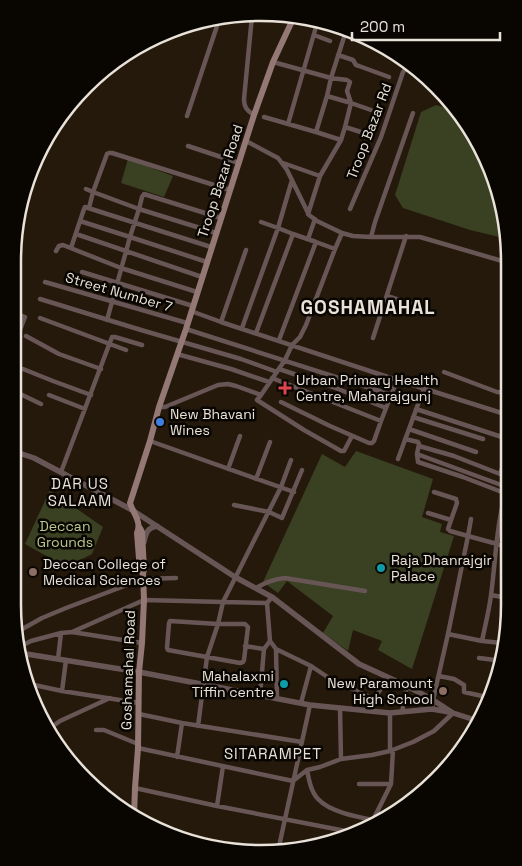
<svg xmlns="http://www.w3.org/2000/svg" width="522" height="866" font-family="'Space Grotesk',sans-serif">
	<rect width="100%" height="100%" fill="#24190b"/>
	<path fill="#2e200b" d="M48,137L47,146L37,173L25,189L31,166Z"/>
	<path fill="#3a4022" d="M436,105L453,110L476,137L496,181L508,239L470,230L403,208L395,195L421,112Z
		M128,159L173,176L164,197L121,183Z
		M356,451L433,479L422,517L442,524L440,532L454,536L412,669L378,650L382,641L353,630L348,651L323,633L333,616L287,581L278,593L263,582L322,454L345,467Z
		M50,490L103,527L92,554L66,567L25,544Z"/>
	<g fill="none" stroke-linecap="round" stroke-linejoin="round">
		<path stroke="#675655" stroke-width="4.5" d="M252,16L244,99C244,107 247,111 254,115
			M346,31L331,78L347,80L350,82L347,91L351,103
			M314,35L330,41
			M338,55L353,60L356,65L359,66L389,77
			M273,62L331,78L327,96
			M187,116L220,17
			M264,117L316,132
			M288,124L318,20
			M345,127L351,103L371,110
			M341,140L316,132L327,96L351,103
			M246,141L278,158L287,170L309,215L317,221L342,233L353,236L371,237H420L509,263
			M188,146L239,163
			M283,163L320,176L308,214
			M320,176L341,140L345,127L364,133
			M86,189L93,192L89,208
			M350,209L381,137L403,72L406,69L413,65
			M80,221L130,237L107,320
			M261,222L278,228L292,180
			M216,233L139,209L142,197L144,194L147,195L221,218
			M76,234L202,277
			M371,237L375,222L413,113
			M308,239L315,219
			M71,248L84,209L85,207L211,247
			M56,251L59,246L63,245L121,268L197,292
			M207,262L130,237L139,209L93,192L107,154L109,153H112L230,190
			M82,272L193,306
			M45,282L187,323
			M387,296L423,308
			M40,299L141,330L241,359L277,372
			M191,311L221,322L397,380L508,415
			M14,313L25,317L18,335
			M40,318L126,350
			M221,322L246,250
			M242,328L278,228L293,234
			M186,329L392,395
			M256,333L293,234L316,242
			M26,336L59,354L101,369
			M373,338L406,236
			M279,340L316,242L335,249
			M14,353L20,337L14,334
			M177,354L231,369L269,382
			M23,369L53,381L91,395
			M279,369L333,387L386,408
			M444,372L497,392L508,393
			M272,378L381,421
			M14,391L41,404
			M49,395L85,409
			M261,395L257,400L304,430L341,451H344L352,436
			M281,402L330,426L369,443H372L374,441L381,421L397,380
			M159,407H165L218,385L228,384L236,386L261,395L285,360L292,345L300,337L306,325L335,249L342,233
			M416,409L508,439
			M413,417L483,439
			M409,429L476,452
			M405,439L418,442L419,444L417,454L418,462L463,477L507,494
			M150,441L294,492
			M419,446L454,456L500,474L508,451
			M417,454L504,486
			M398,459L424,388
			M228,469L240,436
			M61,472L112,337H115L142,345
			M256,479L270,442
			M434,492L456,499L457,503L451,520
			M234,505L269,512L282,518L302,470
			M428,513L451,520L448,529L450,531L468,536L471,519
			M256,588C266,582 274,579 285,578L365,591
			M491,595L508,598
			M272,597L267,603L223,602L281,487L291,460
			M267,603L270,641L276,649L311,666L329,678L374,699L388,678
			M170,621L218,624H245L248,627L244,660L243,662L240,663L168,650L167,648L169,623Z
			M17,632L42,618L66,608L143,579L176,578
			M448,634L468,536L508,547
			M482,641L502,643L504,641L507,627
			M142,643L72,632L144,600L223,602L218,624L207,657L198,726
			M245,646L264,649L270,641
			M19,647L31,641L61,633
			M276,649L277,699
			M58,659L61,633L72,632
			M439,676L454,679L464,685V692L491,698L498,665L497,661L495,660L479,658
			M25,683L62,691L139,703
			M62,691L66,660
			M260,695L264,649
			M301,703L311,666
			M340,708L341,759
			M432,709L433,700L448,634L482,641C485,626 489,611 491,595C496,559 496,521 508,486
			M402,712L407,686
			M139,714L182,723L302,742
			M49,729L60,721L110,698
			M96,730H104L138,744
			M138,748L293,781L307,770L320,767L341,759L372,755L390,751L413,742L434,731L453,713
			M390,751V713
			M177,757L182,723
			M307,770C309,780 311,792 318,799C330,812 357,817 373,820L391,784L393,750
			M359,784H391
			M135,788L217,806L356,833
			M217,806L223,766
			M278,851L310,705"/>
		<path stroke="#675655" stroke-width="5.5" d="M13,451L34,458L132,510L235,577L272,597L359,664L407,686L433,700L453,713L478,721
			M144,542C146,533 147,528 157,526
			M20,653L139,672L310,705L390,713L432,709L449,712"/>
		<path stroke="#937875" stroke-width="6" d="M140,528L142,532L144,570L143,573
			M134,817L135,788L138,748L139,672L142,643L144,600L143,573L140,571L137,533C142,522 133,513 130,503L150,441L159,407L186,329L254,115L273,62L293,19"/>
	</g>
	<path fill="#e0444e" stroke="#090602" stroke-width="2" d="M282.5 380.5h5v5h5v5h-5v5h-5v-5h-5v-5h5z"/>
	<circle fill="#3f7fe0" stroke="#090602" stroke-width="2" cx="160" cy="422" r="5"/>
	<g fill="#0f9aa8" stroke="#090602" stroke-width="2">
		<circle cx="381" cy="568" r="5"/>
		<circle cx="284" cy="684" r="5"/>
	</g>
	<g fill="#8d6e63" stroke="#090602" stroke-width="2">
		<circle cx="33" cy="572" r="5"/>
		<circle cx="443" cy="691" r="5"/>
	</g>
	<g text-anchor="middle" stroke-width="5" stroke-linejoin="round" paint-order="stroke">
		<g font-size="14" fill="#e9e2d9" stroke="#090602">
			<text transform="translate(369 131) rotate(-69)" y="5">Troop Bazar Rd</text>
			<text transform="translate(220 181) rotate(-72)" y="5">Troop Bazar Road</text>
			<text transform="translate(119 292) rotate(16)" y="5">Street Number 7</text>
			<text transform="translate(128 670) rotate(-88)" y="5">Goshamahal Road</text>
		</g>
		<g font-size="14" fill="#e9e2d9" stroke="#090602" text-anchor="start">
			<text x="296" y="385">Urban Primary Health<tspan x="296" dy="16">Centre, Maharajgunj</tspan></text>
			<text x="170" y="419">New Bhavani<tspan x="170" dy="16">Wines</tspan></text>
			<text x="391" y="565">Raja Dhanrajgir<tspan x="391" dy="16">Palace</tspan></text>
			<text x="43" y="569">Deccan College of<tspan x="43" dy="16">Medical Sciences</tspan></text>
			<text x="274" y="681" text-anchor="end">Mahalaxmi<tspan x="274" dy="16">Tiffin centre</tspan></text>
			<text x="433" y="688" text-anchor="end">New Paramount<tspan x="433" dy="16">High School</tspan></text>
		</g>
		<g font-size="14" fill="#bbc98e" stroke="#090602">
			<text x="65" y="531">Deccan<tspan x="65" dy="16">Grounds</tspan></text>
		</g>
		<g font-size="15" letter-spacing="1" fill="#e9e2d9" stroke="#090602">
			<text x="80" y="489">DAR US<tspan x="80" dy="17">SALAAM</tspan></text>
			<text x="273" y="759">SITARAMPET</text>
		</g>
		<g font-size="19" font-weight="bold" letter-spacing="1" fill="#e9e2d9" stroke="#090602">
			<text x="368" y="314">GOSHAMAHAL</text>
		</g>
	</g>
	<path d="M0 0H522V866H0ZM261 21H261A240 240 0 0 1 501 261V605A240 240 0 0 1 261 845H261A240 240 0 0 1 21 605V261A240 240 0 0 1 261 21Z" fill="#090602" fill-rule="evenodd"/>
	<path fill="none" stroke="#e9e2d9" stroke-width="2.5" d="M261 21H261A240 240 0 0 1 501 261V605A240 240 0 0 1 261 845H261A240 240 0 0 1 21 605V261A240 240 0 0 1 261 21Z"/>
	<path d="M352 32v8h148v-8" fill="none" stroke="#e9e2d9" stroke-width="2.5"/>
	<text x="360" y="32" font-size="15" fill="#e9e2d9" stroke="#090602" stroke-width="4" paint-order="stroke">200 m</text>
</svg>
